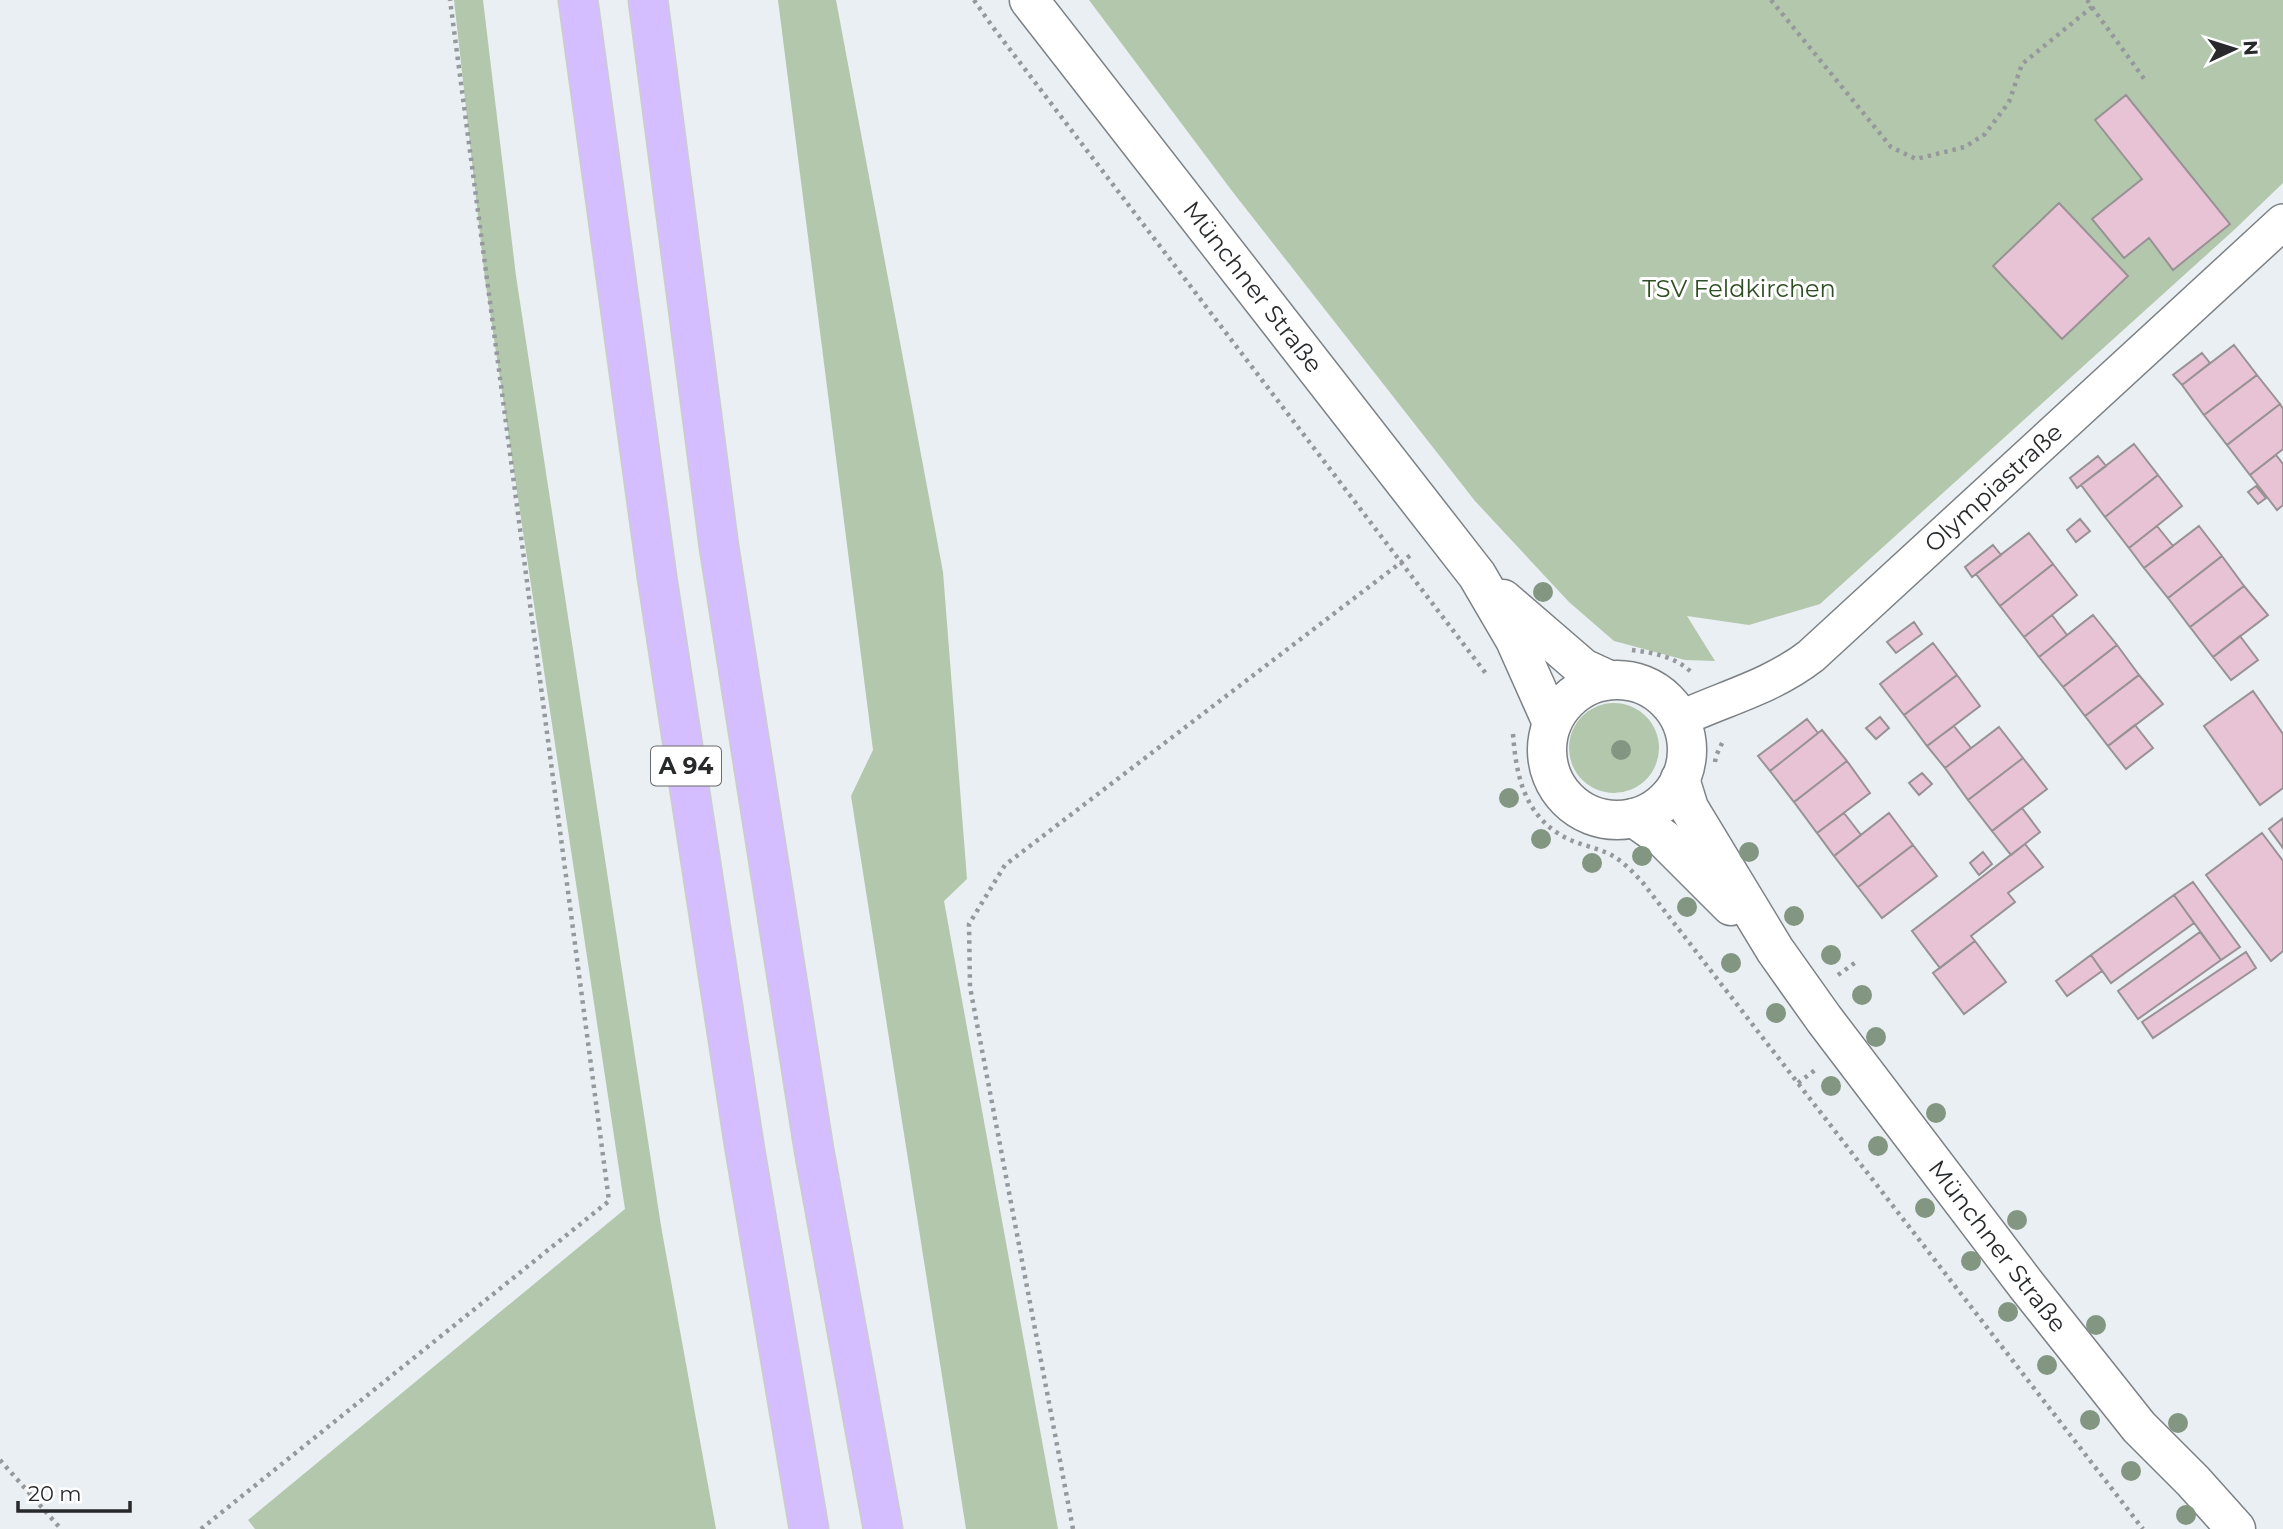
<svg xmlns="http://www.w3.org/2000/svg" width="2283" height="1529" font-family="Montserrat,sans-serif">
	<rect width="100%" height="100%" fill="#e9eff3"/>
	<path fill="#b3c7ad" d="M454,0H483L516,276L661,1226L716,1529H255L248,1520L625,1209L485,279Z
		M778,0H836L943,572L967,879L944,901L1058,1529H966L851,796L873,750Z
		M1089,0H2283V183L2234,230L1820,604L1749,625L1687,616L1715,661L1685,660L1614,641L1569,602L1475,501L1232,191Z
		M1569 748a45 45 0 1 1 90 0a45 45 0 1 1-90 0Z"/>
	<path fill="#e8c3d5" stroke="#989295" stroke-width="2" d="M2126,95L2230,224L2173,270L2149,238L2124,258L2092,219L2142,179L2095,120Z
		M2059,203L2128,276L2062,339L1993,266Z
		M2234,345L2257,375L2204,415L2182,385Z
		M2202,353L2210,363L2182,385L2173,375Z
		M2257,375L2280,404L2227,445L2204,415Z
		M2280,404L2283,409V449L2250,475L2227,445Z
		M2134,444L2158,475L2105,517L2081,485Z
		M2276,455L2283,464V505L2277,510L2250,475Z
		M2098,456L2106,466L2077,488L2070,478Z
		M2158,475L2182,506L2129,548L2105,517Z
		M2256,486L2266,498L2258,504L2248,492Z
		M2080,519L2090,531L2076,542L2067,530Z
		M2157,526L2173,546L2144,568L2129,548Z
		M2199,526L2222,556L2168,598L2144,568Z
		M2029,533L2053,564L2000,606L1976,574Z
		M1993,545L2001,555L1972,577L1965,567Z
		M2222,556L2244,586L2190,627L2168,598Z
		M2053,564L2077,595L2024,637L2000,606Z
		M2244,586L2268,615L2213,657L2190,627Z
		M2052,615L2067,635L2039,657L2024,637Z
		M2093,615L2117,645L2063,687L2039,657Z
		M1914,622L1922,634L1896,653L1887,642Z
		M2240,636L2258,660L2231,680L2213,657Z
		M1933,643L1957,675L1904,715L1880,684Z
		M2117,645L2139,675L2085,716L2063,687Z
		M1957,675L1980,706L1927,746L1904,715Z
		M2139,675L2163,704L2108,746L2085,716Z
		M2253,691L2283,734V788L2260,805L2204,726Z
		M1880,717L1889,728L1876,739L1866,728Z
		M1807,719L1818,733L1770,771L1758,756Z
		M2135,725L2153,748L2126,769L2108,746Z
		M1954,726L1971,748L1945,768L1927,746Z
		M1999,727L2023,758L1968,800L1945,768Z
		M1822,730L1847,761L1794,802L1770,771Z
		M2023,758L2047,789L1992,831L1968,800Z
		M1847,761L1870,793L1817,833L1794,802Z
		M1922,773L1932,784L1919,795L1909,783Z
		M2022,808L2040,832L2011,855L1992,831Z
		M1844,813L1861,835L1834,856L1817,833Z
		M1889,813L1913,845L1858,887L1834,856Z
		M2283,818V848L2269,829Z
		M2262,833L2283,861V951L2271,961L2206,875Z
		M2025,844L2043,867L2008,893L2015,902L1971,936L1975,941L1940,968L1912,931Z
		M1913,845L1937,876L1882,918L1858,887Z
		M1983,852L1992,864L1979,875L1970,863Z
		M2193,882L2240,947L2221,960L2174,895Z
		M2174,895L2194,923L2111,983L2091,955Z
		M2200,932L2221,960L2138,1019L2118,991Z
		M1975,941L2006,982L1964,1014L1933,973Z
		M2246,952L2256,968L2153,1038L2142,1022Z
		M2091,955L2102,971L2067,996L2056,981Z"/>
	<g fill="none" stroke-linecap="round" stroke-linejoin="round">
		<defs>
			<g id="minor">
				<path id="s1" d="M1680,719C1725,698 1771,687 1811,656L2283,222"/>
			</g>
			<g id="tertiary">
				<path id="s2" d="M1029,0L1477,575L1515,640L1552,723"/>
				<path d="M1503,599L1583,668L1609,680"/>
				<circle cx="1617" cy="750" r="70"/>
				<path id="s3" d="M1680,779L1689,808L1775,950L1824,1019L2027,1286L2139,1427L2193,1481L2236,1529"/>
				<path d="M1634,818L1664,839L1731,906"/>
			</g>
			<path id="motorway" d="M578,0L657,577L744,1144L809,1529
				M648,0L719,547L814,1150L883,1529"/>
		</defs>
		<use href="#minor" stroke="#7c8185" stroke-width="38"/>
		<use href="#tertiary" stroke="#7c8185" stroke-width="41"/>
		<use href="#motorway" stroke="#cbcccc" stroke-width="41"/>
		<path stroke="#95999c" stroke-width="4.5" stroke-dasharray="3.5 5" stroke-linecap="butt" d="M974,0L992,26L1487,675
			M1771,0L1891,147L1916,159L1965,147L1985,134L2009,102L2022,64L2092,7L2087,0
			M2092,7L2145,80
			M1632,650C1655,653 1677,657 1693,674
			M1513,734C1516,773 1523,811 1559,834C1573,843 1590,846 1605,852C1620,858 1632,871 1643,883L2143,1529
			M1715,762L1716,756L1723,741
			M1838,975L1856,962
			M1798,1083L1815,1070
			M0,1460L61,1529
			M201,1529L609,1201L450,0
			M1073,1529L970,987L969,924L1005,865L1412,554"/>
		<use href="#minor" stroke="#fff" stroke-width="35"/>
		<use href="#tertiary" stroke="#fff" stroke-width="38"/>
		<use href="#motorway" stroke="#d4beff" stroke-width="38"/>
	</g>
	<g fill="#829681">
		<circle cx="1543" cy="592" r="10"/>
		<circle cx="1621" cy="750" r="10"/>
		<circle cx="1509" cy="798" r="10"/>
		<circle cx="1541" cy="839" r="10"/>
		<circle cx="1749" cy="852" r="10"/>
		<circle cx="1642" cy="856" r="10"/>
		<circle cx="1592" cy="863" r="10"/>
		<circle cx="1687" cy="907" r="10"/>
		<circle cx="1794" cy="916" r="10"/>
		<circle cx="1831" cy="955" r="10"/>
		<circle cx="1731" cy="963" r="10"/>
		<circle cx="1862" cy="995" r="10"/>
		<circle cx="1776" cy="1013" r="10"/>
		<circle cx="1876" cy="1037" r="10"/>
		<circle cx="1831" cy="1086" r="10"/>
		<circle cx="1936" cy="1113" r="10"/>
		<circle cx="1878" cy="1146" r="10"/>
		<circle cx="1925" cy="1208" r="10"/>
		<circle cx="2017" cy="1220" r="10"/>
		<circle cx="1971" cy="1261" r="10"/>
		<circle cx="2008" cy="1312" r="10"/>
		<circle cx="2096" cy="1325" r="10"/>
		<circle cx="2047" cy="1365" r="10"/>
		<circle cx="2090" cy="1420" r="10"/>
		<circle cx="2178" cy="1423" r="10"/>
		<circle cx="2131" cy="1471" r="10"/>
		<circle cx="2186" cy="1515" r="10"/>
	</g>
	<g text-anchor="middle" stroke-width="6" stroke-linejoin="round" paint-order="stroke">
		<rect fill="#fff" stroke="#68696b" stroke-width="2" x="651" y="746.5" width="70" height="39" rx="5"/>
		<g font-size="23" font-weight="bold" fill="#27292b">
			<text x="686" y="774">A 94</text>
		</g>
		<g font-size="24" fill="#27292b" stroke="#fff">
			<text dy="8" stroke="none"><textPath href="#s2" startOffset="364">Münchner Straße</textPath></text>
			<text dy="8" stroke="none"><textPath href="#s1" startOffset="394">Olympiastraße</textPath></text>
			<text dy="8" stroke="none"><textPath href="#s3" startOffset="567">Münchner Straße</textPath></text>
		</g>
		<g font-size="24" fill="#2e4e23" stroke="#fff">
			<text x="1739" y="297">TSV Feldkirchen</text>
		</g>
	</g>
	<g transform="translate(2234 49) rotate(86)" stroke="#ffffff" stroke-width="5" paint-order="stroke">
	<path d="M0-5L12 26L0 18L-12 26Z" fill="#27292b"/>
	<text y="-10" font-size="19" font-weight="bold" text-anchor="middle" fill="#27292b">N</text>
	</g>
	<path d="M18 1501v10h112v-10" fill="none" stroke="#27292b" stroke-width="3.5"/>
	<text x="28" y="1501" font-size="21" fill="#27292b" stroke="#ffffff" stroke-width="5" paint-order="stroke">20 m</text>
</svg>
